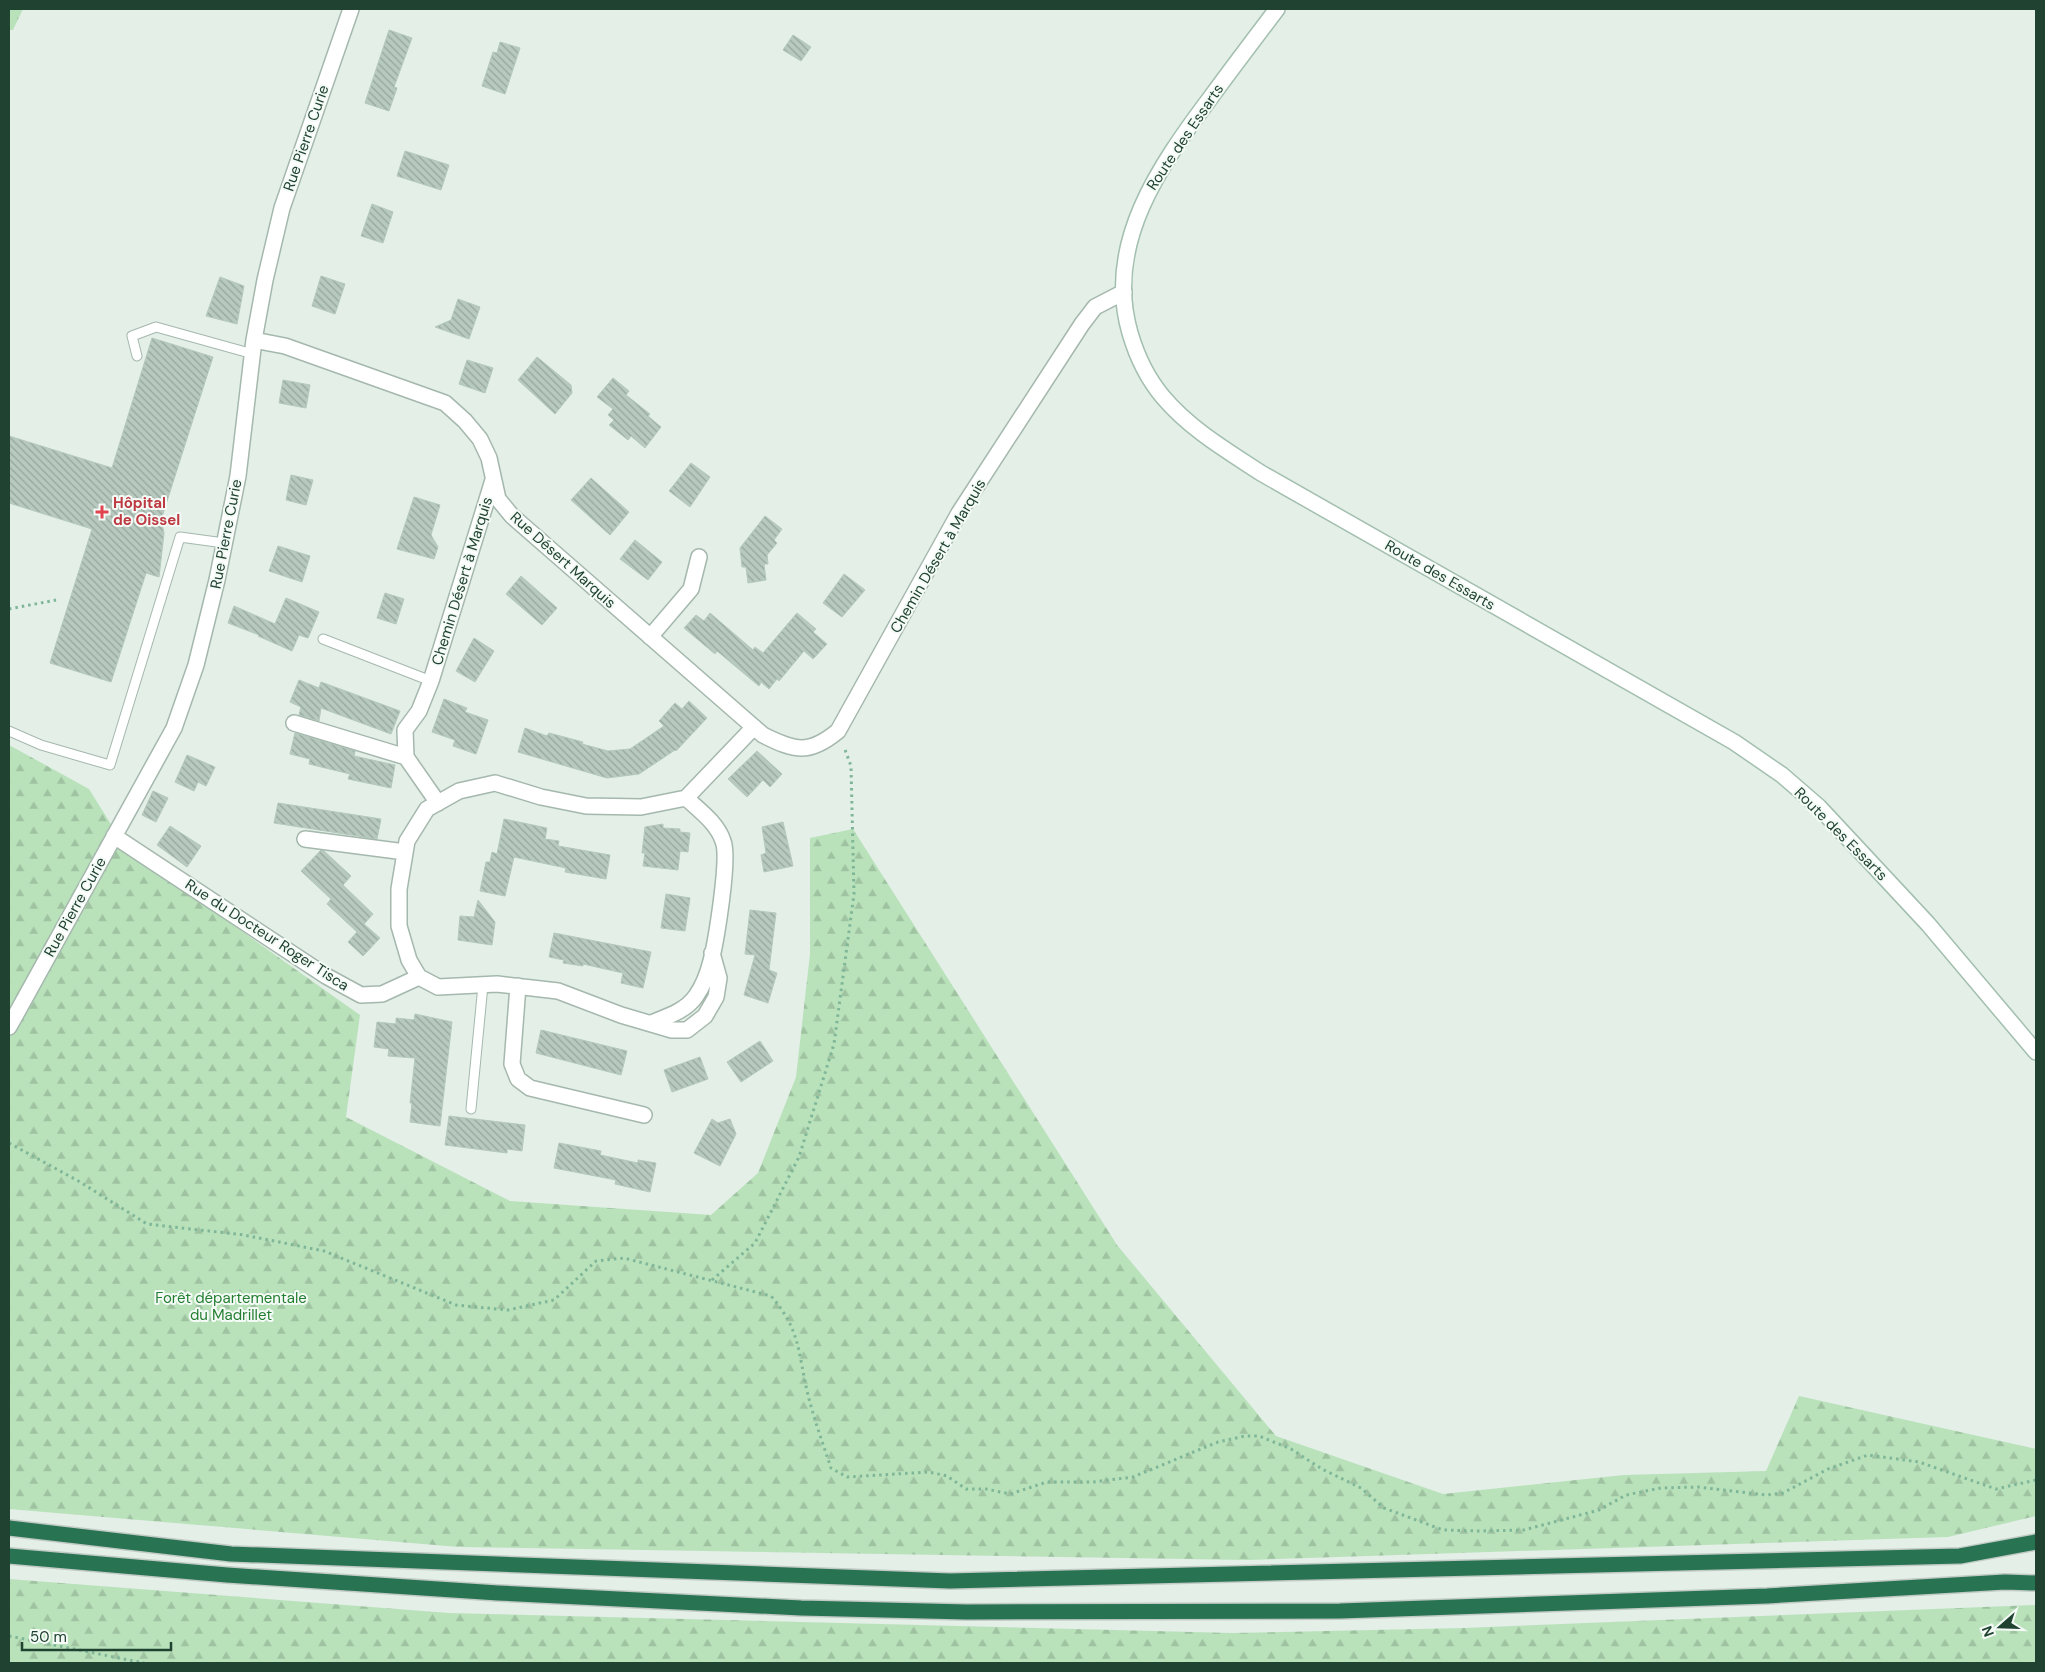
<svg xmlns="http://www.w3.org/2000/svg" width="2045" height="1672" font-family="'DM Sans',sans-serif">
	<defs>
		<pattern id="grass-tufts" width="24" height="20" patternUnits="userSpaceOnUse" patternTransform="scale(1.25)"><rect width="24" height="20" fill="#b9e2bb"/><path d="M3 7l-1-3M5 7V3M7 7l1-3M15 17l-1-3M17 17v-4M19 17l1-3" fill="none" stroke="#9fc3a1"/></pattern>
		<pattern id="forest-firs" width="22" height="20" patternUnits="userSpaceOnUse" patternTransform="scale(1.25)"><rect width="22" height="20" fill="#b9e2bb"/><path d="M5 1l3.5 6h-7zM16 11l3.5 6h-7z" fill="#9fc3a1"/></pattern>
		<pattern id="building-back-hatch" width="6" height="6" patternUnits="userSpaceOnUse" patternTransform="scale(1.25)"><rect width="6" height="6" fill="#b8cabf"/><path d="M-1 5l2 2M0 0l6 6M5-1l2 2" fill="none" stroke="#95a69c"/></pattern>
	</defs>
	<rect width="100%" height="100%" fill="#e3efe7"/>
	<path fill="url(#grass-tufts)" d="M9,9H23L13,30H9Z"/>
	<path fill="url(#forest-firs)" d="M9,745L89,789L127,850L360,1015L346,1117L510,1201L711,1215L758,1173L796,1077L810,954V838L853,829L1117,1245L1276,1436L1443,1494L1624,1475L1766,1471L1799,1396L2036,1449V1516L1948,1537L1247,1560L459,1547L9,1509Z
		M9,1579L449,1613L1232,1633L1463,1628L2036,1605V1663H9Z"/>
	<path fill="url(#building-back-hatch)" stroke="#b4c9bc" d="M389,30L412,38L394,87L397,88L389,111L365,103Z
		M793,35L811,47L801,61L783,50Z
		M500,42L520,48L505,94L482,86L493,52L497,53Z
		M405,151L449,165L441,190L397,176Z
		M372,204L393,212L383,243L361,236Z
		M321,276L345,284L335,314L312,306Z
		M220,277L244,286L237,324L206,316Z
		M458,299L480,307L469,339L435,327L451,320Z
		M152,338L213,357L161,520L164,533L159,577L146,573L111,682L50,663L92,529L9,503V436L112,468Z
		M537,357L571,385L572,393L555,414L518,380Z
		M467,360L493,368L485,393L459,384Z
		M613,378L629,391L626,395L650,414L648,416L661,427L645,448L631,436L628,440L609,425L614,420L608,415L613,409L597,397Z
		M283,380L310,385L306,408L279,403Z
		M691,463L710,477L690,507L669,491Z
		M291,475L313,480L306,505L286,500Z
		M591,478L629,512L610,535L571,500Z
		M414,497L440,505L431,535L438,547L434,559L397,549Z
		M765,516L782,529L774,540L777,543L767,555L768,564H764L766,580L748,583L746,567H742L740,548Z
		M635,540L662,562L648,580L620,559Z
		M278,546L310,556L302,582L269,571Z
		M844,574L865,590L842,617L823,603Z
		M521,576L557,608L542,625L506,594Z
		M385,593L404,599L396,624L377,618Z
		M286,598L319,612L308,638L299,635L292,651L258,636L259,635L228,623L234,606L275,624Z
		M710,613L753,650L755,647L763,653L797,613L816,629L813,632L827,644L813,659L804,651L779,681L777,679L769,689L761,682L759,686L717,651L715,654L684,628L696,615L704,621Z
		M474,638L494,651L475,682L456,671Z
		M299,680L319,688L321,682L400,711L391,734L321,708L319,721L299,715L301,707L290,702Z
		M444,699L467,708L465,712L488,720L476,754L453,746L455,740L432,732Z
		M689,701L707,718L676,751L675,750L639,774L607,778L518,752L525,728L547,736L549,733L583,742L582,744L608,751L630,749L664,726L659,721L675,703L682,709Z
		M295,733L355,751L354,756L395,765L391,788L348,779L350,774L309,764L310,759L290,754Z
		M757,751L782,774L770,787L763,780L747,797L728,779Z
		M187,755L215,767L206,786L198,782L194,791L175,782Z
		M153,791L168,798L156,822L142,815Z
		M278,803L381,819L377,839L274,823Z
		M504,819L547,828L545,839L559,841L558,846L610,855L606,879L565,872L566,868L514,857L505,896L480,891L486,862H490L492,852L497,854Z
		M783,822L793,866L764,872L761,855L766,853L762,827Z
		M663,824V828L680,829V832L690,833L688,852L680,851L678,870L643,866L645,853H642L645,827Z
		M170,826L201,846L187,867L157,845Z
		M321,850L324,851L351,876L343,885L373,914L364,924L380,938L363,956L348,942L357,932L327,904L331,899L301,871Z
		M666,894L690,898L685,931L661,928Z
		M478,900L495,922L492,945L458,940L460,916L474,917Z
		M750,910L776,913L769,970L777,973L768,1003L744,995L755,955L745,954Z
		M554,933L651,952L643,988L621,983L623,973L583,964V966L563,963L564,960L549,957Z
		M415,1014L452,1022L440,1126L410,1122L412,1103H410L415,1058L388,1056L389,1049L374,1047L377,1022L396,1024V1018L414,1020Z
		M541,1030L627,1051L621,1075L536,1053Z
		M760,1041L773,1061L741,1082L727,1062Z
		M700,1057L708,1079L672,1092L664,1070Z
		M449,1116L525,1125L522,1151L507,1149V1153L445,1145Z
		M712,1119L718,1123L730,1119L736,1134L720,1166L694,1153Z
		M559,1143L601,1151L600,1155L638,1163V1160L656,1163L650,1192L615,1184L616,1180L554,1168Z"/>
	<g fill="none" stroke-linecap="round" stroke-linejoin="round">
		<defs>
			<path id="lane" d="M137,356L132,336L156,327L253,354
				M323,639L431,681
				M9,731L41,745L110,765L180,537L224,543
				M471,1109L483,985"/>
			<path id="street" d="M254,340L285,346L445,403L465,421L480,439L489,458L498,499L512,516L763,735C795,751 809,755 838,731L959,513L1082,324L1095,307L1124,292
				M650,637L691,589L699,557
				M294,723L406,757L438,803
				M406,757L405,730L419,711L431,681L493,480
				M114,836L326,976L361,995L382,994L419,977
				M305,839L405,852
				M419,977L409,960L399,926V889L407,841L427,809L459,791L495,783L541,797L586,806L641,807L686,798L754,727
				M419,977L438,987L497,984L558,991L621,1015L672,1030H687L705,1016L716,997L719,978L712,953
				M518,986L512,1064L518,1079L530,1088L644,1115
				M651,1023C666,1017 686,1011 696,996C703,986 708,973 711,961C716,941 730,858 723,841C717,823 699,810 686,798
				M9,1027L174,728L196,665L217,580L238,476L254,340L265,280L282,208L351,9"/>
			<path id="secondary" d="M1277,9C1255,38 1233,67 1211,97C1160,165 1104,244 1130,333C1137,357 1147,378 1163,397C1190,429 1226,450 1261,473L1734,742L1782,775L1819,807L1928,924L2036,1052"/>
			<path id="highway" d="M9,1528L231,1554L950,1581L1960,1556L2036,1542
				M9,1556L227,1575L498,1593L801,1608L967,1612L1340,1611L1767,1596L2005,1582L2036,1583"/>
		</defs>
		<use href="#lane" stroke="#a5b8ad" stroke-width="11"/>
		<use href="#street" stroke="#a5b8ad" stroke-width="18"/>
		<use href="#secondary" stroke="#a3bfaf" stroke-width="18"/>
		<use href="#highway" stroke="#c1cac5" stroke-width="18"/>
		<path stroke="#7fb698" stroke-width="3" stroke-dasharray="2.5 4" stroke-linecap="butt" d="M9,609L56,600
			M9,1143L80,1182L147,1224L244,1235L324,1251L456,1305L508,1310L554,1300L596,1261L624,1258L771,1296C801,1330 798,1354 808,1395C814,1419 823,1444 831,1468L847,1477L929,1472L947,1476L966,1489H986L1010,1494L1047,1482H1093L1133,1477L1218,1442L1245,1436H1259L1291,1449L1322,1469L1361,1488L1384,1508L1443,1530L1480,1531L1524,1530L1599,1510L1626,1495L1661,1488L1698,1487L1767,1495L1783,1493L1828,1469L1868,1455L1919,1462L1996,1489L2036,1480
			M712,1280L755,1243L799,1157L834,1044L854,894L851,766L844,747
			M9,1636L144,1663"/>
		<use href="#lane" stroke="#fff" stroke-width="9"/>
		<use href="#street" stroke="#fff" stroke-width="15"/>
		<use href="#secondary" stroke="#fff" stroke-width="15"/>
		<use href="#highway" stroke="#287352" stroke-width="15"/>
	</g>
	<path fill="#e0444e" stroke="#f4faf6" stroke-width="2" d="M99.5 504.5h5v5h5v5h-5v5h-5v-5h-5v-5h5z"/>
	<g text-anchor="middle" stroke-width="4" stroke-linejoin="round" paint-order="stroke">
		<g font-size="15" fill="#204331" stroke="#f4faf6">
			<text transform="translate(1185 137) rotate(-56)" y="5">Route des Essarts</text>
			<text transform="translate(306 138) rotate(-71)" y="5">Rue Pierre Curie</text>
			<text transform="translate(226 534) rotate(-79)" y="5">Rue Pierre Curie</text>
			<text transform="translate(938 556) rotate(-60)" y="5">Chemin Désert à Marquis</text>
			<text transform="translate(563 560) rotate(42)" y="5">Rue Désert Marquis</text>
			<text transform="translate(1440 575) rotate(30)" y="5">Route des Essarts</text>
			<text transform="translate(462 581) rotate(-73)" y="5">Chemin Désert à Marquis</text>
			<text transform="translate(1841 834) rotate(45)" y="5">Route des Essarts</text>
			<text transform="translate(75 907) rotate(-61)" y="5">Rue Pierre Curie</text>
			<text transform="translate(267 935) rotate(33)" y="5">Rue du Docteur Roger Tisca</text>
		</g>
		<g font-size="15" font-weight="bold" fill="#be3a42" stroke="#f4faf6" text-anchor="start">
			<text x="113" y="508">Hôpital<tspan x="113" dy="17">de Oissel</tspan></text>
		</g>
		<g font-size="15" fill="#257f32" stroke="#f4faf6">
			<text x="231" y="1303">Forêt départementale<tspan x="231" dy="17">du Madrillet</tspan></text>
		</g>
	</g>
	<rect width="2045" height="1672" fill="none" stroke="#204331" stroke-width="20"/>
	<g transform="translate(2000 1627) rotate(250)" stroke="#f4faf6" stroke-width="4" paint-order="stroke">
	<path d="M0-4L9 19L0 12L-9 19Z" fill="#204331"/>
	<text y="-8" font-size="14" font-weight="bold" text-anchor="middle" fill="#204331">N</text>
	</g>
	<path d="M22 1642v8h149v-8" fill="none" stroke="#204331" stroke-width="2.5"/>
	<text x="30" y="1642" font-size="15" fill="#204331" stroke="#f4faf6" stroke-width="4" paint-order="stroke">50 m</text>
</svg>
